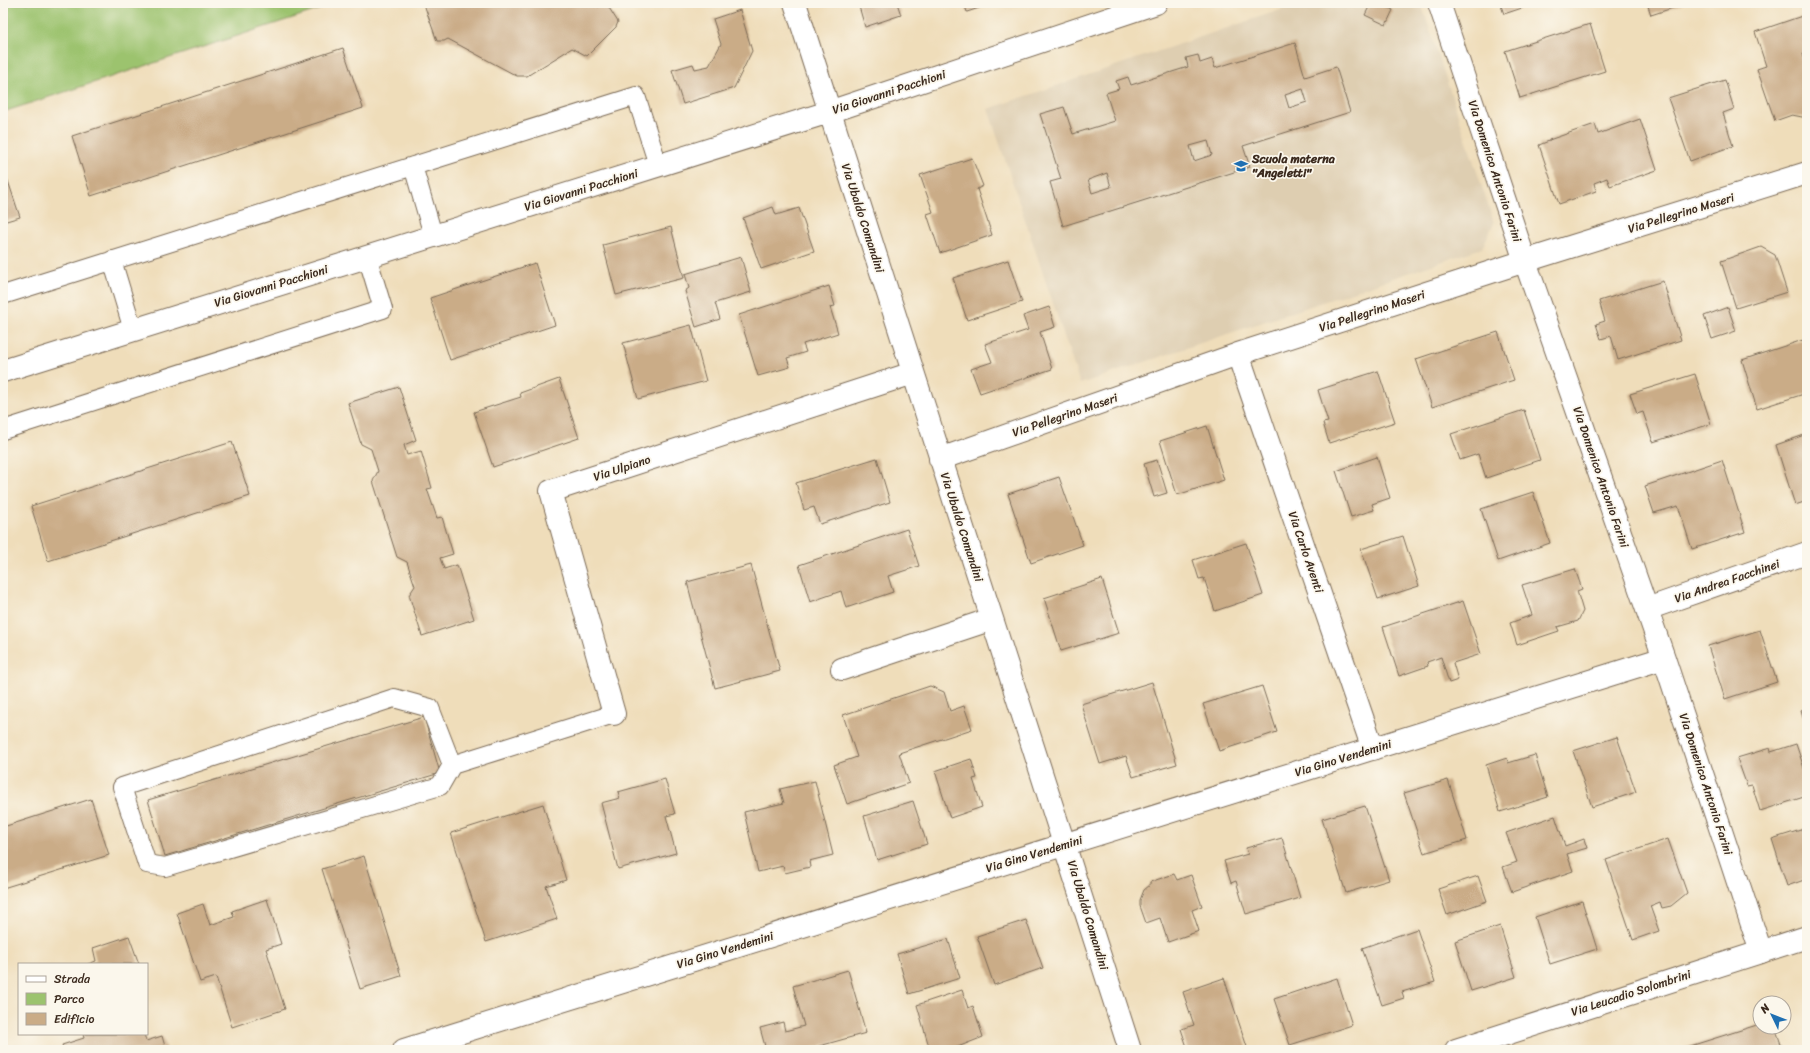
<svg xmlns="http://www.w3.org/2000/svg" width="1810" height="1053" font-family="Sriracha,sans-serif">
	<rect width="100%" height="100%" fill="#fbf7ec"/>
	<filter id="ink" filterUnits="userSpaceOnUse"><feTurbulence type="fractalNoise" baseFrequency=".025" numOctaves="2"/><feDisplacementMap in="SourceGraphic" scale="8" xChannelSelector="R" yChannelSelector="G"/><feConvolveMatrix kernelMatrix="1 2 1 2 8 2 1 2 1" color-interpolation-filters="sRGB"/></filter>
	<filter id="wash" filterUnits="userSpaceOnUse"><feTurbulence type="fractalNoise" baseFrequency=".012" numOctaves="4" result="noise"/><feDisplacementMap in="SourceGraphic" scale="16" xChannelSelector="R" yChannelSelector="G"/><feGaussianBlur stdDeviation="0.9" result="paint"/><feColorMatrix in="noise" values="0 0 0 0 0 0 0 0 0 0 0 0 0 0 0 0 0 1.4 0 .05"/><feComposite in="paint" operator="in"/></filter>
	<g filter="url(#wash)">
		<rect width="100%" height="100%" fill="#efddba"/>
		<path fill="#deceb1" d="M1301,3H1421L1494,223L1482,248L1080,384L988,109Z"/>
		<path fill="#9cc36e" stroke="#6c7646" d="M3,3H339L3,112Z"/>
		<g id="blocks">
			<path fill="#caac87" fill-rule="evenodd" d="M426,3H595L598,7L606,3L618,22L616,27L587,56L572,48L527,76H517L448,39L444,41H437L425,7Z
				M858,3H897L901,15L865,27Z
				M964,3H994L967,12Z
				M1371,3H1379L1393,10L1386,25L1365,15Z
				M1500,3H1537L1504,14Z
				M1647,3H1688L1651,15Z
				M740,10L752,51L734,88L683,104L672,70L693,64L695,69L709,66L721,44L713,19Z
				M1802,16L1807,30V53L1803,54L1807,66V118L1792,115L1775,121L1757,69L1766,66L1755,32Z
				M1590,24L1605,71L1520,98L1505,51Z
				M1295,43L1305,77L1336,67L1350,112L1243,146L1250,167L1063,226L1050,182L1061,179L1040,114L1064,107L1073,134L1115,121L1106,93L1119,89L1116,81L1128,77L1131,85L1188,67L1186,58L1198,55L1200,63L1212,59L1215,68ZM1303,89L1307,102L1289,108L1285,95ZM1208,141L1212,155L1194,161L1190,146ZM1107,173L1111,187L1092,193L1088,180Z
				M343,48L363,108L91,196L72,136Z
				M1725,80L1734,109L1723,113L1733,146L1690,161L1668,98Z
				M1640,119L1657,170L1610,186L1607,178L1594,183L1596,191L1559,204L1539,145L1549,141V140L1595,124L1598,134Z
				M972,158L983,186L977,189L992,235L940,253L927,214L933,212L920,175Z
				M3,166L20,217L3,222Z
				M773,207L776,215L799,208L814,251L761,269L743,218Z
				M671,227L684,278L616,295L603,245Z
				M1761,247L1775,255L1787,292L1736,308L1721,261Z
				M741,257L751,292L715,303L720,319L696,327L685,291L689,288L685,274Z
				M1008,260L1022,302L967,320L953,278Z
				M535,263L555,325L450,360L430,298Z
				M1663,281L1681,340L1618,360L1611,336L1601,339L1596,324L1605,321L1599,301Z
				M829,286L835,306L830,307L838,333L803,344L806,352L787,358L790,367L758,376L739,315Z
				M1049,307L1055,327L1040,332L1052,369L980,393L971,369L992,362L985,344L1028,330L1023,316Z
				M1728,307L1736,331L1712,339L1704,316Z
				M691,325L706,381L638,399L623,343Z
				M1498,332L1514,380L1432,407L1416,359Z
				M1803,340L1807,353V393L1757,409L1742,360Z
				M1378,371L1395,422L1329,443L1323,423L1328,422L1318,390Z
				M1695,374L1711,424L1653,442L1643,412L1637,414L1630,394Z
				M559,379L579,438L493,467L474,412L521,397L520,393Z
				M399,387L416,440L404,445L407,455L421,451L432,488L427,489L437,518L442,517L453,554L440,558L444,569L457,565L474,619L422,636L409,595L415,586L407,562L397,557L373,481L378,471L371,449L361,444L348,403Z
				M1524,410L1540,460L1486,478L1478,454L1460,460L1451,434Z
				M1207,426L1224,480L1177,495L1160,441Z
				M1807,434V501L1795,505L1776,445Z
				M232,442L250,496L48,561L31,506Z
				M1377,457L1390,498L1372,504L1374,510L1351,517L1336,471Z
				M877,458L890,502L820,524L814,507L804,510L796,483Z
				M1157,460L1167,493L1154,497L1144,464Z
				M1722,460L1745,532L1692,549L1678,506L1654,513L1645,486Z
				M1059,477L1083,545L1031,563L1008,494Z
				M1533,492L1550,543L1498,561L1481,509Z
				M907,529L919,566L888,576L893,592L846,608L841,591L810,602L799,565Z
				M1403,536L1419,586L1378,599L1361,549Z
				M1246,543L1263,595L1215,611L1204,578L1199,579L1193,560Z
				M751,565L780,671L715,688L687,582Z
				M1575,569L1582,589L1577,591L1583,611L1578,621L1557,627L1559,631L1517,645L1510,623L1532,615L1522,585Z
				M1102,579L1119,633L1061,651L1044,598Z
				M1463,601L1481,654L1453,663L1458,680L1449,683L1441,657L1427,662L1428,666L1399,676L1383,627Z
				M1760,630L1777,682L1725,699L1708,646Z
				M1152,682L1177,764L1133,777L1126,756L1100,764L1081,704Z
				M930,686L944,692L950,711L964,706L972,729L899,753L909,783L847,804L834,765L857,757L843,715Z
				M1262,686L1277,732L1219,751L1203,704Z
				M1807,708V728L1801,710Z
				M424,717L440,773L165,856L148,800Z
				M1617,737L1636,792L1592,807L1573,751Z
				M1796,744L1807,777V796L1760,811L1752,785L1747,786L1737,758L1770,748L1771,752Z
				M1535,755L1548,797L1500,812L1486,765L1507,758L1508,763Z
				M971,759L977,778L973,779L982,807L950,818L935,771Z
				M665,779L675,814L666,816L676,853L618,869L601,803L620,798L618,792Z
				M1448,780L1467,840L1424,853L1404,793Z
				M815,781L833,855L809,861L810,867L785,873L783,866L758,872L744,812L784,803L780,789Z
				M91,799L109,855L3,888V827Z
				M913,801L927,844L877,860L864,816Z
				M543,804L566,880L546,886L557,919L486,942L451,833Z
				M1365,806L1389,880L1346,893L1322,819Z
				M1555,816L1565,846L1584,839L1587,848L1567,854L1573,871L1512,892L1503,867L1517,862L1506,833Z
				M1807,828V879L1787,886L1772,839Z
				M1282,838L1300,898L1246,914L1236,881L1231,883L1224,861L1248,854L1246,848Z
				M1668,839L1687,893L1671,906L1662,908L1660,902L1650,906L1659,931L1633,940L1606,860Z
				M364,856L401,976L360,989L322,869Z
				M1174,874L1177,880L1191,875L1202,906L1192,910L1199,931L1168,942L1160,918L1146,923L1140,906V900L1144,890L1150,885V882Z
				M1478,876L1487,901L1447,915L1438,889Z
				M267,899L281,944L266,949L285,1009L232,1027L216,977L200,982L177,913L203,904L210,925L234,917L232,911Z
				M1582,901L1597,949L1550,964L1535,917Z
				M1026,920L1043,968L994,985L977,936Z
				M1500,926L1516,977L1471,991L1455,941Z
				M1417,929L1435,982L1402,992L1404,998L1382,1005L1362,948Z
				M129,936L139,964H88L96,961L93,948Z
				M948,939L960,978L909,994L897,954Z
				M848,970L866,1033L805,1050H766L760,1028L783,1022L785,1031L804,1026L793,986Z
				M1224,978L1248,1050H1188L1181,1029L1194,1025L1183,992Z
				M1337,978L1352,1025L1290,1045L1274,999Z
				M962,990L968,1008L973,1006L983,1037L950,1050H930L917,1005Z
				M1760,1024V1027H1775L1783,1050H1685L1684,1048Z
				M83,1034H144L146,1041L162,1036L166,1050H64L62,1045L84,1038Z"/>
		</g>
	</g>
	<g filter="url(#ink)">
		<use href="#blocks" fill-opacity="0" stroke="#7a6955" stroke-width="1"/>
		<g fill="none" stroke-linecap="round" stroke-linejoin="round">
			<defs>
				<path id="service" d="M413,166L433,235
					M112,260L133,330
					M3,295L636,96L658,165
					M3,430L383,309L367,256
					M452,765L440,786L165,867L147,864L122,787L394,698L430,708L452,765L614,714"/>
				<path id="minor" d="M795,3L1130,1050
					M1439,3L1525,261L1664,658L1761,952
					M1238,354L1373,749
					M3,371L829,112L1156,3
					M940,459L1238,354L1525,261L1807,173
					M1647,609L1807,553
					M842,669L992,619
					M614,714L551,491L913,373
					M404,1050L1664,658"/>
				<path id="tertiary" d="M1456,1050L1807,937"/>
			</defs>
			<use href="#service" stroke="#7a6955" stroke-width="20"/>
			<use href="#minor" stroke="#7a6955" stroke-width="24"/>
			<use href="#tertiary" stroke="#7a6955" stroke-width="24"/>
			<use href="#service" stroke="#fff" stroke-width="18"/>
			<use href="#minor" stroke="#fff" stroke-width="22"/>
			<use href="#tertiary" stroke="#fff" stroke-width="22"/>
		</g>
	</g>
	<defs>
		<symbol id="school-bare" viewBox="-9 -9 18 18"><path d="M0-5L7-2L0 1L-7-2ZM-4 1L0 2.5L4 1V4Q0 6-4 4Z" fill="#1f6fb2" stroke="#fbf7ec" stroke-width="2.5" paint-order="stroke"/></symbol>
	</defs>
	<g fill-rule="evenodd">
		<use href="#school-bare" x="1231" y="156" width="20" height="20"/>
	</g>
	<g text-anchor="middle" stroke-width="3.5" stroke-linejoin="round" paint-order="stroke">
		<g font-size="12" fill="#3b2a1e" stroke="#fbf7ec">
			<text transform="translate(889 92) rotate(-18)" y="4">Via Giovanni Pacchioni</text>
			<text transform="translate(1495 171) rotate(72)" y="4">Via Domenico Antonio Farini</text>
			<text transform="translate(581 190) rotate(-17)" y="4">Via Giovanni Pacchioni</text>
			<text transform="translate(1681 213) rotate(-17)" y="4">Via Pellegrino Maseri</text>
			<text transform="translate(863 218) rotate(72)" y="4">Via Ubaldo Comandini</text>
			<text transform="translate(271 286) rotate(-17)" y="4">Via Giovanni Pacchioni</text>
			<text transform="translate(1372 311) rotate(-18)" y="4">Via Pellegrino Maseri</text>
			<text transform="translate(1065 415) rotate(-19)" y="4">Via Pellegrino Maseri</text>
			<text transform="translate(622 468) rotate(-18)" y="4">Via Ulpiano</text>
			<text transform="translate(1601 477) rotate(71)" y="4">Via Domenico Antonio Farini</text>
			<text transform="translate(962 527) rotate(72)" y="4">Via Ubaldo Comandini</text>
			<text transform="translate(1306 552) rotate(71)" y="4">Via Carlo Aventi</text>
			<text transform="translate(1727 581) rotate(-19)" y="4">Via Andrea Facchinei</text>
			<text transform="translate(1343 758) rotate(-17)" y="4">Via Gino Vendemini</text>
			<text transform="translate(1706 784) rotate(72)" y="4">Via Domenico Antonio Farini</text>
			<text transform="translate(1034 854) rotate(-17)" y="4">Via Gino Vendemini</text>
			<text transform="translate(1088 915) rotate(73)" y="4">Via Ubaldo Comandini</text>
			<text transform="translate(725 950) rotate(-17)" y="4">Via Gino Vendemini</text>
			<text transform="translate(1631 993) rotate(-18)" y="4">Via Leucadio Solombrini</text>
		</g>
		<g font-size="12" font-weight="bold" fill="#3b2a1e" stroke="#fbf7ec" text-anchor="start">
			<text x="1252" y="163">Scuola materna<tspan x="1252" dy="14">"Angeletti"</tspan></text>
		</g>
	</g>
	<rect width="1810" height="1053" fill="none" stroke="#fbf7ec" stroke-width="16"/>
	<rect x="18" y="963" width="130" height="72" fill="#fbf7ec" stroke="#aea59a"/>
	<rect x="26" y="976" width="20" height="6" fill="#ffffff" stroke="#aea59a"/>
	<text x="54" y="983" font-size="12" fill="#3b2a1e">Strada</text>
	<rect x="26" y="993" width="20" height="12" fill="#9cc36e" stroke="#aea59a"/>
	<text x="54" y="1003" font-size="12" fill="#3b2a1e">Parco</text>
	<rect x="26" y="1013" width="20" height="12" fill="#caac87" stroke="#aea59a"/>
	<text x="54" y="1023" font-size="12" fill="#3b2a1e">Edificio</text>
	<g transform="translate(1772 1015) rotate(313)"><circle r="19" fill="#fbf7ec" stroke="#aea59a"/>
	<path d="M0-3L7 15L0 10L-7 15Z" fill="#1f6fb2"/>
	<text y="-6" font-size="11" font-weight="bold" text-anchor="middle" fill="#3b2a1e">N</text>
	</g>
</svg>
